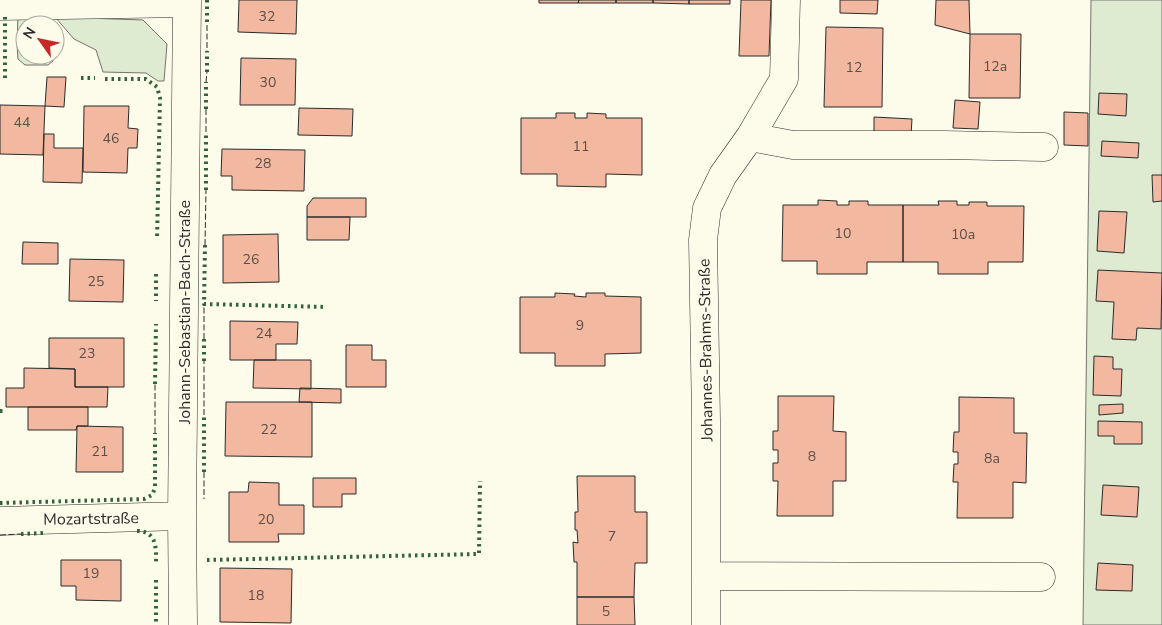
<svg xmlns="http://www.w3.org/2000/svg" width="1162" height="625" font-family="'Nunito Sans',sans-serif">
	<rect width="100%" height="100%" fill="#fdfbea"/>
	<path fill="#deebd1" stroke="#74746e" d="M1091,0H1162V625H1083Z
		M18,15L35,16L43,25H25V55H53V61L48,65H25L18,59L17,45Z
		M55,17L143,20L167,44L164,81H158L146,73L103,72L96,50L74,39Z"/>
	<path fill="#f2b8a0" stroke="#2b2b2b" d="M239,0H297L296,34L238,32Z
		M539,0H579L578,3H539Z
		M579,0H616V3H578Z
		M616,0H653V3H616Z
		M653,0H689V4L653,3Z
		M689,0H730V4H689Z
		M741,0H771L769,56H739Z
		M840,0H878L877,14L840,13Z
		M936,0H969L970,34L935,25Z
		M826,27L883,28L882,107H824Z
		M970,34H1021L1020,98H969Z
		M241,58L296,59L295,105H240Z
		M47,77H66L64,107L45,106Z
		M1099,93L1127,94L1126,116L1098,114Z
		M955,100L980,102L978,129L953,128Z
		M0,105L45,106L43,155L0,154Z
		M84,106H129L128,128L138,129L137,148H128L127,173L83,172Z
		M299,108L353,109L352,136L298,135Z
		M1064,112L1088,113V146L1064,145Z
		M556,113H575V118H587V113L606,114V118H642V175L606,174V187L557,186V174H521V118H556Z
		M874,117L912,119L911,135L874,133Z
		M44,134H54V148H83L82,183L43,182Z
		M1102,141L1139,143L1138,158L1101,156Z
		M222,149L305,150L304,191L232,190V176H221Z
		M1152,175H1162V201L1153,202Z
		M313,198H366V217H307V206Z
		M818,200L837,201V205H849V201H868V205H903V262H867V274H817V261H782L783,205H818Z
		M938,201H957V205H969V202H987V206H1024L1023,262H988V274H938V262H903V205H939Z
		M1099,211L1127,212L1124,253L1097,251Z
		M307,217H350L349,240H307Z
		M278,234L279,282L223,283V235Z
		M23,242L58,243V264H22Z
		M70,259L124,260L123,302L69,301Z
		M1098,270L1162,273L1161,329L1137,328L1136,340L1112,339L1114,302L1096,301Z
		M555,293L575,294L574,296L586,297V293H605V296L641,297V353L605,354V366H555V353H520V297H555Z
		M230,321L298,322L297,344H276V360H230Z
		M49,338H124V387H75V369L49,368Z
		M346,345H372V360H386V387H346Z
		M1094,356L1113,357V369H1122L1121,396L1093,395Z
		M254,360H311V389L253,388Z
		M24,368L75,369V387H108L107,407H6V388H24Z
		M300,388L341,389V403L299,402Z
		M778,396H834L833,431L846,432V481H833V516H777L778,481H773V463H778V450H773V431H778Z
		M959,397L1014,398V433H1027L1026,483L1013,482V518H957L958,482H953L954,464H958V452H953L954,432H959Z
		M226,402H312V457L225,456Z
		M1123,404V413L1099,415V405Z
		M28,407H88V426H77L76,430H28Z
		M1098,421L1142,422V444H1114V436H1098Z
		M77,426L123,427V472H76Z
		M577,476H635V512H647V563H635L634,597H577V562H574L573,542L578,543L577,530H575V512H578Z
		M313,478H356V494H342V507H313Z
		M249,482L279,483V505H304V534H278L279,542H229V492H248Z
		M1103,485L1139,487L1137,517L1101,515Z
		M61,560H121V601L76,600V586H61Z
		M1098,563L1133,565L1132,591L1096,590Z
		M220,568L292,569L291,623L220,622Z
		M577,597H634L635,625H577Z"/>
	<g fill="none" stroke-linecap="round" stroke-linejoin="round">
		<defs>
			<path id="minor" d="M0,6L187,3
				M750,137L793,145H944L1044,147
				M0,521L182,516
				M706,576L1041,577
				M183,625L182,516L187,0
				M706,625V420L703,240L707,208L723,175L750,137L784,79L786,0"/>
		</defs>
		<use href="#minor" stroke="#2b2b2b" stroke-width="29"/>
		<use href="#minor" stroke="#fdfbea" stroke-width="28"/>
		<path stroke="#34623c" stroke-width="4" stroke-dasharray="2.5 4" stroke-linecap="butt" d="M207,0V25
			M207,72V51
			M5,78V17
			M81,78H95
			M105,79H146L157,87L160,98L157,240
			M206,109V82
			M206,190V134
			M205,245L204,304L327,307
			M156,274V301
			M204,361V339
			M155,384L156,324
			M0,411H5
			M204,472V415
			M0,503L144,499L152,495L155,488V433
			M137,531C158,531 156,550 156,565
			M21,534L43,533
			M207,560L479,554L480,481
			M156,580V622"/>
		<path stroke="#2b2b2b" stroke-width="1" stroke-dasharray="6 2.5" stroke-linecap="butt" d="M207,25V51
			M206,82L207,72
			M206,109V134
			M205,245L206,190
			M204,339V304
			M204,415V361
			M155,433V384
			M204,472V499
			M0,535L21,534"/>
	</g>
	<g text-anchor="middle" stroke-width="4" stroke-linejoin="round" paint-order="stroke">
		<g font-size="14" fill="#5d4e48">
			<text x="267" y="21">32</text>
			<text x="995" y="71">12a</text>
			<text x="854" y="72">12</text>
			<text x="268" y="87">30</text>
			<text x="22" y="127">44</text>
			<text x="111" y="143">46</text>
			<text x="581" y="151">11</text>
			<text x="263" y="168">28</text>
			<text x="843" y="238">10</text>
			<text x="963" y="239">10a</text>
			<text x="251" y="264">26</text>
			<text x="96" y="286">25</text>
			<text x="580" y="330">9</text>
			<text x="264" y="338">24</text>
			<text x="87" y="358">23</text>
			<text x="269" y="434">22</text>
			<text x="100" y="456">21</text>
			<text x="812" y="461">8</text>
			<text x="992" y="463">8a</text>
			<text x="266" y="524">20</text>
			<text x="612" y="541">7</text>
			<text x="91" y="578">19</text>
			<text x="256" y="600">18</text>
			<text x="606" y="616">5</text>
		</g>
		<g font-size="16" fill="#2b2b2b" stroke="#fdfbea">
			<text transform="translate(184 312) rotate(-90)" y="6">Johann-Sebastian-Bach-Straße</text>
			<text transform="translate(705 350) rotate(-91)" y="6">Johannes-Brahms-Straße</text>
			<text transform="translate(91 518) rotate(-1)" y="6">Mozartstraße</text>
		</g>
	</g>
	<g transform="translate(40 40) rotate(303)"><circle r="24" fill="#fdfbea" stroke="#a9a89e"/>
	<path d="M0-4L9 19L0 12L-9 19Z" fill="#c62828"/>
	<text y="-8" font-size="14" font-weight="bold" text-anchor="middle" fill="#2b2b2b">N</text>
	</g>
</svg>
